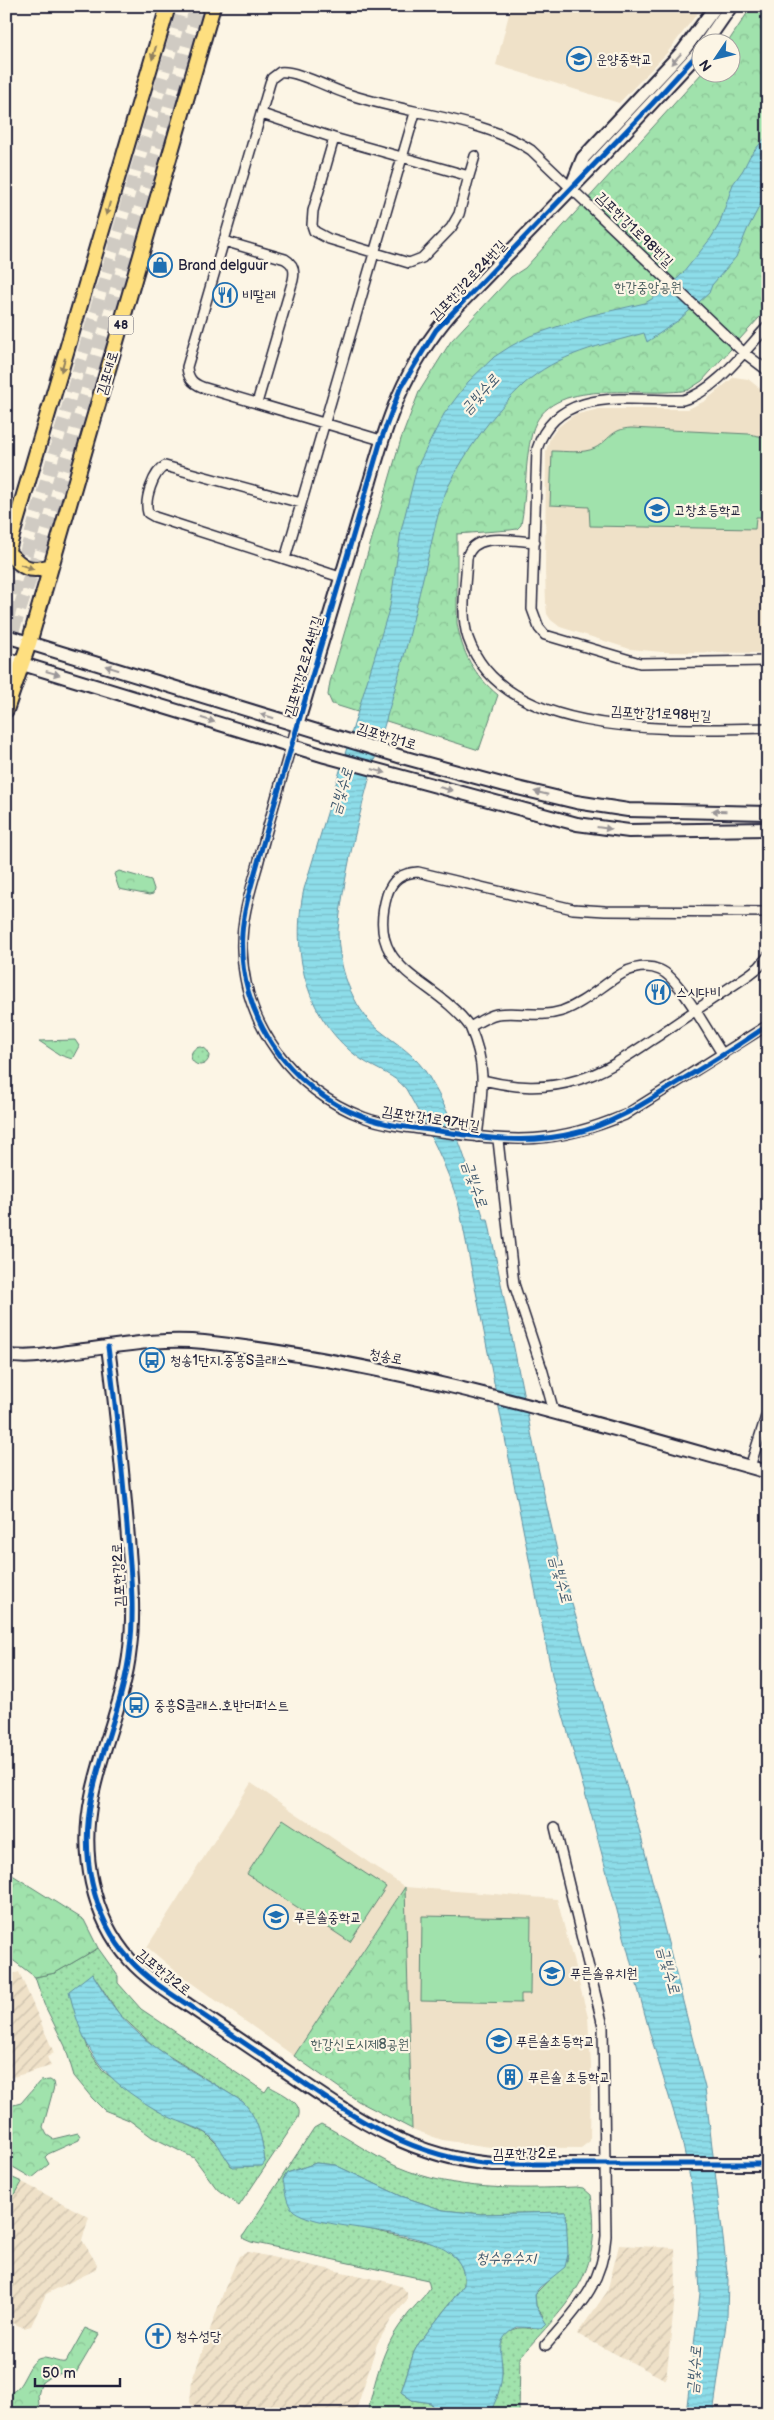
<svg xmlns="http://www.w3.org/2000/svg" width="774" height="2420" font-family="'Balsamiq Sans','Poor Story',sans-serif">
	<defs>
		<pattern id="industrial-furrows" width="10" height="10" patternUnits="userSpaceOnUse" patternTransform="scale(1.25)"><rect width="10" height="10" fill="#efe1c8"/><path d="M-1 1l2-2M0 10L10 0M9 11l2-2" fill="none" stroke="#cdc1ad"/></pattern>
		<pattern id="grass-dots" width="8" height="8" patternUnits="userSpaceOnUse" patternTransform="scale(1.25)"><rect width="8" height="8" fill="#a0e2ac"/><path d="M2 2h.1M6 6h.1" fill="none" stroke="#8ac295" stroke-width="1.8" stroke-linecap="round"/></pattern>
		<pattern id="forest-crowns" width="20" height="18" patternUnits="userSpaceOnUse" patternTransform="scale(1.25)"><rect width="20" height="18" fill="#a0e2ac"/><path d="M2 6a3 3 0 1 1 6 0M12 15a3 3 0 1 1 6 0" fill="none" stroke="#8ac295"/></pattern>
		<pattern id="water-rules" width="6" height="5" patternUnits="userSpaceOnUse" patternTransform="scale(1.25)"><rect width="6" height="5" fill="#8ddde9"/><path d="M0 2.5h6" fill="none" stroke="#79bdc9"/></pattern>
	</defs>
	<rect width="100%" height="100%" fill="#fcf5e5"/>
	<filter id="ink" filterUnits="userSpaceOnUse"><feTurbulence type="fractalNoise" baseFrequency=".02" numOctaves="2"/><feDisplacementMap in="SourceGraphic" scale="10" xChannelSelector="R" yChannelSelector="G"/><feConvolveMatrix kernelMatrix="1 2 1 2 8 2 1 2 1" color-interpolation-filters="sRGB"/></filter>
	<g filter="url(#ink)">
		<path fill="#efe1c8" d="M511,6H703L667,53L619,103L496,65Z
			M734,377L748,379L768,395V653L662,652L630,649L560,627L551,620L547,614L546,604L545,570L546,451L550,438L558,427L574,415L599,409H688L705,401Z
			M251,1783L405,1887L557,1899L588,2017L591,2066L590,2141L581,2148L490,2147L442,2140L412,2129L405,1888L294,2056L179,1974L147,1947Z"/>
		<path fill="url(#industrial-furrows)" d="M19,1972L54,2053L47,2057L51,2066L6,2079V1976Z
			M22,2182L89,2217L82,2240L97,2264L95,2270L46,2294L31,2326L24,2328L6,2320V2200L16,2193Z
			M619,2245L675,2248L676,2288L666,2380L577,2334L607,2292Z
			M248,2252L384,2281L400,2286L407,2292V2300L391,2320L377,2344L355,2414L196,2413L190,2402L192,2380L225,2288L239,2256Z"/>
		<path fill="url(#grass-dots)" stroke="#618274" fill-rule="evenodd" d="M191 1056a9 9 0 1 1 18 0a9 9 0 1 1-18 0Z
			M98,1948L118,1976V1983L141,2009L265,2092L269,2086C280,2093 305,2102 298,2118L239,2206L217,2189L194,2158L152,2137L129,2120L104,2110L92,2098L74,2076L65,2046L44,2004L35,1977L55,1973ZM92,1973L119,2014L156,2048L243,2102C258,2121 262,2138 265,2162L231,2166L220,2147L206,2133L156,2110L104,2072L89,2051L70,1995Z
			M321,2124C347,2137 371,2155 398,2167C455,2191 516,2189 576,2187L583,2188L591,2195C604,2276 568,2302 520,2357L519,2414H489C495,2402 501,2385 502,2372C503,2364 499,2356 500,2348C501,2331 518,2325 532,2329L543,2316L536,2306L535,2294L567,2261L566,2212L481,2214L443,2210L401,2196L335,2165L316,2163L287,2173L283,2179L300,2214L436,2244C453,2253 466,2264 464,2285L419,2343L414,2352L401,2392L412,2400L431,2403L435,2414H367C375,2382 382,2348 403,2321C411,2309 422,2300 430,2288L428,2280L251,2242L244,2239L243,2236L314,2128Z"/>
		<path fill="url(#forest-crowns)" stroke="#618274" d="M752,6H768V308L702,381L688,390C644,399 548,373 532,433C524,463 527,494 521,525L517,529L510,530L457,534V623C462,653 474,675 498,695L479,750L332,704L328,695L330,682L401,439L419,392L451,341L511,277L525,268L702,73L732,72V42H728Z
			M119,871L151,880L154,889L153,894L149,895L119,889L114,874Z
			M75,1040L79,1046L72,1059L60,1055L39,1041Z
			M6,1871L84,1920L98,1948L55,1973L35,1977L6,1955Z
			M405,1887L412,2129L358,2101L294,2056Z
			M50,2080L53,2082L54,2087L43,2127L47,2135L53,2139L78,2133L80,2136L79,2140L48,2154L45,2157L49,2164L32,2178L6,2163V2107L21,2103L40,2081Z
			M6,2175L22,2182L16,2193L6,2200Z
			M85,2328L99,2334L76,2373L54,2374L41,2383L38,2396L40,2414H6V2393C23,2394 25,2366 38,2359C46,2355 58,2364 66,2362Z"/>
		<path fill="#a0e2ac" stroke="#618274" d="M631,428L749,434L768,438V517H756L755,529L590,526L589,507L550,505L552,451C565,451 583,454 595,448C610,440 611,429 631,428Z
			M283,1819L386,1887L350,1942L247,1874Z
			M422,1916L531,1918L530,1994H521V2003L421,2001Z"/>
		<path fill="url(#water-rules)" stroke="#6292a3" d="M768,134V190L747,230L736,257L712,285L709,293L679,320L647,342L644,333C602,345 557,354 524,384C493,413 467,449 448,487C439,506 435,528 430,549C423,578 416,607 409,637C384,734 349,830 338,930C338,965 351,1007 379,1030C398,1045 416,1055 429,1077C455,1120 469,1171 484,1219H488L539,1472L560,1564L638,1825L705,2088L728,2280L727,2317L713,2414H686L700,2293L696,2219L690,2178L681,2136L651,2037L593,1821L553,1680L459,1206C447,1165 427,1127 406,1089C395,1075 377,1070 362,1060C306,1021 290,953 304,889L390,606L401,531L417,467L444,414L468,382L494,357L511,346L530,336L588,316L645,303L662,293L683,273L711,238L719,225L733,184L743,170L750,156Z
			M92,1973C101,1987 109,2002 120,2015C153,2053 201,2075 243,2102C259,2119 262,2139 265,2162L262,2166L233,2167C223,2157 220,2143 208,2134C196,2126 181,2123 169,2117C108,2084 85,2059 69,1991Z
			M316,2163L335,2165L401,2196L443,2210L481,2214L566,2212L568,2254L565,2267L539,2288L535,2294L536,2306L546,2323L541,2328L517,2327C494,2340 502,2350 502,2372C502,2386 496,2402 489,2414H435L431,2403L412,2400L401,2392L414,2352L419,2343L464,2285C471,2221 331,2237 294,2211C286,2205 285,2189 283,2180L287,2173Z"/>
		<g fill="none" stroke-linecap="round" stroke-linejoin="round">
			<path stroke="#d0cbc3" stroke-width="14" stroke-dasharray="14 7" stroke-linecap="butt" d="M8,615L185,6
				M6,650L40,548L197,6"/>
			<defs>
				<path id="street" d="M262,114L334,138L313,211L312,225L314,231L329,239L409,263L422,258L451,228L459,214L469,176L334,138
					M469,176L475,156
					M224,241L285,259C294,264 295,271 293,280L257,403
					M768,326C745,350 715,392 683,400C631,401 557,385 537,449L532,609L539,628L545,635L640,663L768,661
					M381,440L202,387C192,383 188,378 187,367L270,83L272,78L280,72C296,70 329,88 345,93C404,114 481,117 531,150L743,352L768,371
					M301,503L165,466C153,472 144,500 148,513L155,517L285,559L415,113
					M535,542C513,541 473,531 467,558C466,583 460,614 468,638C504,742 679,729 768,728
					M285,559L340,577
					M297,725C284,771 270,817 258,864C250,892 241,920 242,949C244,1025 293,1090 363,1117C387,1126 415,1128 441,1132C515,1142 554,1145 625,1115L768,1025
					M470,1027C434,977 364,973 387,895C392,879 402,873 418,872L573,909L605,911L768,912
					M483,1080C515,1088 545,1090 577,1080C607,1072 633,1052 658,1036C688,1015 719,995 750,974L759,967L768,956
					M477,1137C482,1094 488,1068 470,1027C479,1022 487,1016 497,1014C519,1011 540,1018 562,1011C585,1003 602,985 623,973C635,967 648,965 660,970C680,978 710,1036 723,1055
					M498,1140L514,1284L543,1372L554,1412
					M750,1467L768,1410
					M546,2345C576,2310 603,2285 606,2236L603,2026L555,1827"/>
				<path id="secondary" d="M706,42L731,6
					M573,183L583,158L683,51L716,6
					M6,636L402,757L505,785L576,802L628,810L768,813
					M6,659L325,756L577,824L629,831L768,829
					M297,725C318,655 339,585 360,515C384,436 395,378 451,313L594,165L702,49
					M108,1347C116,1407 122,1467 127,1526C130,1566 135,1608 130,1648C125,1698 102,1746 92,1796C80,1852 91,1916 130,1960C146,1978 168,1992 188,2005C216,2024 244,2043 271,2061C344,2110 403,2157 493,2164H768
					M6,1355C27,1359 48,1355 68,1352C113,1347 159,1337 204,1342C397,1363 582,1420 768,1472"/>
				<path id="primary" d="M7,552C23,568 29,573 51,566
					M6,556L168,6
					M6,710L29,643L213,6"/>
			</defs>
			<use href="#street" stroke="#22223b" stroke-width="12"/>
			<use href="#secondary" stroke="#22223b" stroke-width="16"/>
			<use href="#primary" stroke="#22223b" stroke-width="18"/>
			<use href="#street" stroke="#fcf5e5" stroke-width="9"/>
			<use href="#secondary" stroke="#fcf5e5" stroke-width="12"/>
			<use href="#primary" stroke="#fedf80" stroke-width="14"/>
			<defs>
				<path id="cycleway" d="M702,49L652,104L436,330L400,389L381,440L262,847C255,875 244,904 242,933C237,1013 288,1090 364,1117C387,1126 414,1128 439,1131C484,1138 529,1145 575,1133C618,1123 653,1097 690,1075C716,1059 743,1043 768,1025
					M108,1347C116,1407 122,1467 127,1526C130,1566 135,1608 130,1648C125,1698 102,1746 92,1796C80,1852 91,1916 130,1960C146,1978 168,1992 188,2005C216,2024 244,2043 271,2061C344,2110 403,2157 493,2164H768"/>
			</defs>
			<use href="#cycleway" stroke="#fcf5e5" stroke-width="8"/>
			<use href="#cycleway" stroke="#0057b8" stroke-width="5"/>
		</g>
		<defs><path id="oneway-solid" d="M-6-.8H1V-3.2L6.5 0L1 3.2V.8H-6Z" transform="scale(1.25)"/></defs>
		<g fill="#90805e">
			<use href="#oneway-solid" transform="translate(154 53) rotate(106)"/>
			<use href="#oneway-solid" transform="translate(108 209) rotate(106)"/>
			<use href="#oneway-solid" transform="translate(63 365) rotate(106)"/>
			<use href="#oneway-solid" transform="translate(27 567) rotate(20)"/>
		</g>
		<g fill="#9a9698">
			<use href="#oneway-solid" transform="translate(676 59) rotate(133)"/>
			<use href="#oneway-solid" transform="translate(112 668) rotate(-163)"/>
			<use href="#oneway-solid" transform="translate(53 673) rotate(16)"/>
			<use href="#oneway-solid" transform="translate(267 716) rotate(-163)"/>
			<use href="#oneway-solid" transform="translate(208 720) rotate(17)"/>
			<use href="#oneway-solid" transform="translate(379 771) rotate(16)"/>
			<use href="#oneway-solid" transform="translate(446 789) rotate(15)"/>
			<use href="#oneway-solid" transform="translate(541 793) rotate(-167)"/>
			<use href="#oneway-solid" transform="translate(719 811) rotate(-178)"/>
			<use href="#oneway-solid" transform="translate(604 828) rotate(8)"/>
		</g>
	</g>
	<defs>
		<symbol id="school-ring" viewBox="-11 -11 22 22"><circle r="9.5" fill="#fcf5e5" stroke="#1f6fb2" stroke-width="1.5"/><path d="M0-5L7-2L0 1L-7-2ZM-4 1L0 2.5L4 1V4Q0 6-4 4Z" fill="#1f6fb2"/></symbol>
		<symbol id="shop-ring" viewBox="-11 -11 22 22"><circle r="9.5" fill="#fcf5e5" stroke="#1f6fb2" stroke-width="1.5"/><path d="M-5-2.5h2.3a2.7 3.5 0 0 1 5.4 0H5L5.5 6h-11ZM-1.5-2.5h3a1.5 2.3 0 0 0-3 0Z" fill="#1f6fb2"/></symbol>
		<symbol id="restaurant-ring" viewBox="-11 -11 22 22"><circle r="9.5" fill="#fcf5e5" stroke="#1f6fb2" stroke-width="1.5"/><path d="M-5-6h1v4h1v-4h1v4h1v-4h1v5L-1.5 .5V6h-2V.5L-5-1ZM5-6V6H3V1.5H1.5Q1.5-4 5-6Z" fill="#1f6fb2"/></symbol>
		<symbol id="bus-ring" viewBox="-11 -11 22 22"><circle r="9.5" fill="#fcf5e5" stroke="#1f6fb2" stroke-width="1.5"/><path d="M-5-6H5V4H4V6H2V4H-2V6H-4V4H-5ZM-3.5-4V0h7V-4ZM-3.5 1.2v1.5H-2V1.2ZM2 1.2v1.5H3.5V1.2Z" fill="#1f6fb2"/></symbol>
		<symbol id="building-ring" viewBox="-11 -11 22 22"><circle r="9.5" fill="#fcf5e5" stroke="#1f6fb2" stroke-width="1.5"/><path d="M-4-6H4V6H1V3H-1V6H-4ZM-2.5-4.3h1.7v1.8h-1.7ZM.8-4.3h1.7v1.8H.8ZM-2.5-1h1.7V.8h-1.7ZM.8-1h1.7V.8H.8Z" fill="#1f6fb2"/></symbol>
		<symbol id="church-ring" viewBox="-11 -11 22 22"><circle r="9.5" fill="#fcf5e5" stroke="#1f6fb2" stroke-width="1.5"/><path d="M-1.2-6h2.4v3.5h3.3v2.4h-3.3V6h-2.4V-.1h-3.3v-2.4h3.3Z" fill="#1f6fb2"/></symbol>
	</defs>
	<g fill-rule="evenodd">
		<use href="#school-ring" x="565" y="45" width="28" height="28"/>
		<use href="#shop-ring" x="146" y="251" width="28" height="28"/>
		<use href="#restaurant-ring" x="211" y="281" width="28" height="28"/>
		<use href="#school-ring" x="643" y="496" width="28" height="28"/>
		<use href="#restaurant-ring" x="644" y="978" width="28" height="28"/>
		<use href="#bus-ring" x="138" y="1346" width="28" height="28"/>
		<use href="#bus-ring" x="122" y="1691" width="28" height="28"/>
		<use href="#school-ring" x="262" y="1903" width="28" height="28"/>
		<use href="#school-ring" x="538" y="1959" width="28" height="28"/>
		<use href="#school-ring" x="485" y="2027" width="28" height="28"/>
		<use href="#building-ring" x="496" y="2063" width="28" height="28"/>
		<use href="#church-ring" x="144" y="2322" width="28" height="28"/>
	</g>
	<g text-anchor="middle" stroke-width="4.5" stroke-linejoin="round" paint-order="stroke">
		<rect fill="#fcf5e5" stroke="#63616e" stroke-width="1" x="108.5" y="315.5" width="25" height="19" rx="4"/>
		<g font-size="12" font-weight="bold" fill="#22223b">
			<text x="121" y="329">48</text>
		</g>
		<g font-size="14" fill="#22223b" stroke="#fcf5e5" text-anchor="start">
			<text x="596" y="64">운양중학교</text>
			<text x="178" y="270">Brand delguur</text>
			<text x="242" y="300">비딸레</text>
			<text x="674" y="515">고창초등학교</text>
			<text x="676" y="997">스시다비</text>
			<text x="170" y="1365">청송1단지.중흥S클래스</text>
			<text x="154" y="1710">중흥S클래스.호반더퍼스트</text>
			<text x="294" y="1922">푸른솔중학교</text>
			<text x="570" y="1978">푸른솔유치원</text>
			<text x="516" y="2046">푸른솔초등학교</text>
			<text x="528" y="2082">푸른솔 초등학교</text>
			<text x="176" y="2341">청수성당</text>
		</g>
		<g font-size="14" fill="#22223b" stroke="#fcf5e5">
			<text transform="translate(635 229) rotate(44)" y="5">김포한강1로98번길</text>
			<text transform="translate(468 280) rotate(-47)" y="5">김포한강2로24번길</text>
			<text transform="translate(107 373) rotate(-74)" y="5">김포대로</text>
			<text transform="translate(303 666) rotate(-74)" y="5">김포한강2로24번길</text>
			<text transform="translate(661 713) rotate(3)" y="5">김포한강1로98번길</text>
			<text transform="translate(387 736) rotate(17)" y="5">김포한강1로</text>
			<text transform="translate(431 1118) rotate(9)" y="5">김포한강1로97번길</text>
			<text transform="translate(386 1356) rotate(11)" y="5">청송로</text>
			<text transform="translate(118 1575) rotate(-93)" y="5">김포한강2로</text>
			<text transform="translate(164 1972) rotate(39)" y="5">김포한강2로</text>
			<text x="525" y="2158">김포한강2로</text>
		</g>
		<g font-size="14" fill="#485c5d" stroke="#fcf5e5">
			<text x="648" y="292">한강중앙공원</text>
			<text x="360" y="2049">한강신도시제8공원</text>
		</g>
		<g font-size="15" font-style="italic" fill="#425a6f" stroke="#fcf5e5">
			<text transform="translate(480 394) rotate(-48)" y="5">금빛수로</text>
			<text transform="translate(341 791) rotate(-73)" y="5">금빛수로</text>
			<text transform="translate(475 1184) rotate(71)" y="5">금빛수로</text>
			<text transform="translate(561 1579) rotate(75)" y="5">금빛수로</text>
			<text transform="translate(669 1970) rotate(75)" y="5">금빛수로</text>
			<text x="506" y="2263">청수유수지</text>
			<text transform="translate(694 2370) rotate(-85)" y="5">금빛수로</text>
		</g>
	</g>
	<rect width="774" height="2420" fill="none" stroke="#fcf5e5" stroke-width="25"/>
	<rect x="12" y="12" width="749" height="2395" fill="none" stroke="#22223b" stroke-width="2" filter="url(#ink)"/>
	<g transform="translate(716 58) rotate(235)"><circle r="24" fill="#fcf5e5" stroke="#a5a1a1"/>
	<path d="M0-4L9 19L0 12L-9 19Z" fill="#1f6fb2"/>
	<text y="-8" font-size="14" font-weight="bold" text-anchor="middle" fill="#22223b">N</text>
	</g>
	<path d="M35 2378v8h85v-8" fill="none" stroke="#22223b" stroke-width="2.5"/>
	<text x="42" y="2378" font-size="15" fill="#22223b" stroke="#fcf5e5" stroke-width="4" paint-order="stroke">50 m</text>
</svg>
